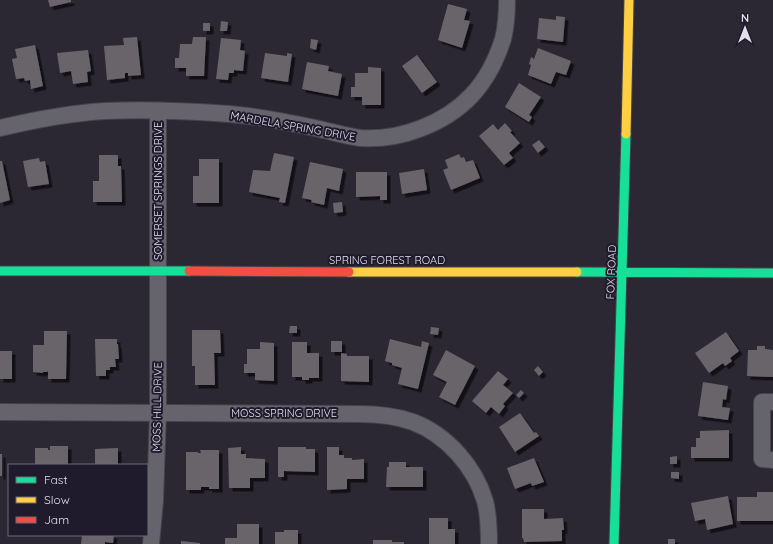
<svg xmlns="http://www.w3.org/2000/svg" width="773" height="544" font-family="Quicksand,sans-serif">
	<defs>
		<filter id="shadow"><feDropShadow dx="3.5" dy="3.5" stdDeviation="0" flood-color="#0009"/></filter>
	</defs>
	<rect width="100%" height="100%" fill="#2b2833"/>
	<path fill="#69636b" filter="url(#shadow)" d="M48,0H71V2L50,7Z
		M448,4L467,9L464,20L470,21L462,48L438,40Z
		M556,16L565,17L563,42L537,39L539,18L556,20Z
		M221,21L228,22L227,31H220Z
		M203,23H210V31H203Z
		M137,37L141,75L128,76V73H125V78L107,80L104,46L124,45L123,38Z
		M193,37H206L204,76H186V68H175V58H179L180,44H192Z
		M221,38L241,40L240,50L245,51L243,71L234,70V73H229L228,80L216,79Z
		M311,39L318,40L316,50L310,48Z
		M35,45L43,86L31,89L30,80L25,81L24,78L16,79L12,59L17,58L15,49Z
		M538,48L571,61L566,75L556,72L551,84L528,75L531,65L529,64L531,57L534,59Z
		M88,50L91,71L87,72L88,82L73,84L71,71L60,73L57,53Z
		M265,53L287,56V53L292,54L288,82L261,78Z
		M417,55L437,82L422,93L402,66Z
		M307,62L329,66L328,71L342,74L338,96L302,89Z
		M368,67L381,68V105H362V97H351V87H355V73H368Z
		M519,83L541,97L529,115L532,117L529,122L505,107Z
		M505,123L512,131L510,132L520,143L509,153L513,158L504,165L479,136L493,124L498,130Z
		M539,140L545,147L538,153L532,145Z
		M274,153L294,157L285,203L279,202L280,198L249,192L253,170L270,171Z
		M459,154L461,158L464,157L466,162L473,160L480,178L451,190L443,170L448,168L445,160Z
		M99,155H118V166H121L122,202H93V181H99Z
		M39,158L40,162L45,161L49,184L28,187L23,161Z
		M199,159H219V203H193V176H199Z
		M0,161H2L10,200L0,203Z
		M310,162L343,169L339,191L327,188L324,205L311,202L312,200L302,198Z
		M424,169L427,190L402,194L399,173Z
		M356,172H387V200H380V196L356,197Z
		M342,202L343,212L334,213L333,203Z
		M290,326H297V333H289Z
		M431,327L439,328L438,335L430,334Z
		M192,330H220L221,353H214L215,385H195V366H192Z
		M44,331H67L66,379H48V371L47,372H43V373L33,372V345H44Z
		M726,332L739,351L730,358L732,361L725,366L723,363L709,373L695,353Z
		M95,339H117V344H118L119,359H115L116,367H110V370H106V376H96Z
		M390,339L421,347L422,341L429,343L418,389L398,384L402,368L392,365V363L385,361Z
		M331,341H342V352H331Z
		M260,342L274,343V381L255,380V373H244V364H247V349H260Z
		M292,342H307V353H319V378H309V380H302V377H292Z
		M757,346H765V349L773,350V377L747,376L748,350H757Z
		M446,350L475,366L455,405L439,397L447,382L433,375Z
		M0,351H12V379H0Z
		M341,353L347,354V356H369V382L341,381Z
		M538,366L543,372L539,376L534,370Z
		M498,371L508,379L503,385L513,393L503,404L505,406L499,414L491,407L486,413L472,401Z
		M703,382L728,386L726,400L723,399L722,407L730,408L728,420L698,416Z
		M521,390L524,393L519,398L516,395Z
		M520,413L534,433L536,432L539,436L515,452L499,427Z
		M729,430V458H691V447H696V438H700V431Z
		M50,446H68V465H35V448H48V450H50Z
		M241,447V454H246V458L265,459V478H250V488H229L228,448Z
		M278,447H306V449H315V472L284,471V477H278Z
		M327,447H339V455H344V458H352V460L364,459V479H347V489L327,490Z
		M118,448V465H95V449Z
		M200,450H219V489H209V487H201V490H186V452H198V453H201Z
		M0,454H2V476H0Z
		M677,456V464H670V457Z
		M534,458L544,482L532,486L531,483L515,489L507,468Z
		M389,462H406V467H423V487H386L387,467H389Z
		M671,472H679V479L671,478Z
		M757,492H773V521H737V497H757Z
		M728,496L733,524L707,530L705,519L695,521L691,503Z
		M522,509H544V519L563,518L564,530H562V541L524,542L523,538H522Z
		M429,518H448V529H455V544H429Z
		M237,524H259V544H225V538H237Z
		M284,530H298V544H275V532H284Z
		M82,535H114L113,543L105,542V544H81Z
		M668,539H675V544H668Z
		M373,540H392V542H404V544H373Z
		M181,541L200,543V544H181Z"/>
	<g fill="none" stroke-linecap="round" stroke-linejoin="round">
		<defs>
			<path id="street" d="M0,128C34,120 69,113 105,111C146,109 188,111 229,114C258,116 287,122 315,128C330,131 345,136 360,138C399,141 445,124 472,95C486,80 497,58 503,39C506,27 507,13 507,0
				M773,402H762V459L773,460
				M0,412L359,414C378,414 396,416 413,422C447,435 475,467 485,501C489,516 489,530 489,544
				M151,544L155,501L158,413V111"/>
			<path id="fast" d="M0,271H189
				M577,272L773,273
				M614,544L626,134"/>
			<path id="slow" d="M626,134L629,0
				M349,272H577"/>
			<path id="jam" d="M189,271L349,272"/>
		</defs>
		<use href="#street" stroke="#46434c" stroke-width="18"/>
		<use href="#fast" stroke="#46434c" stroke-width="11"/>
		<use href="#slow" stroke="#46434c" stroke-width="11"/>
		<use href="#jam" stroke="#46434c" stroke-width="11"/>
		<use href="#street" stroke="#65636b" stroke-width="16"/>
		<use href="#fast" stroke="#16e098" stroke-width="9"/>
		<use href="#slow" stroke="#ffcf43" stroke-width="9"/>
		<use href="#jam" stroke="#f24e42" stroke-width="9"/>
	</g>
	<g text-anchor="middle" stroke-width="4" stroke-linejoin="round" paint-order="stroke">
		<g font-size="11" fill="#e2deeb" stroke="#201a2d">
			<text transform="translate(293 126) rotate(10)" y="4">MARDELA SPRING DRIVE</text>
			<text transform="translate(158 191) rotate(-90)" y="4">SOMERSET SPRINGS DRIVE</text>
			<text x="387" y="264">SPRING FOREST ROAD</text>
			<text transform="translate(611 272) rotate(-88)" y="4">FOX ROAD</text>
			<text transform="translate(157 407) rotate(-89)" y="4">MOSS HILL DRIVE</text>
			<text x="284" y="417">MOSS SPRING DRIVE</text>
		</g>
	</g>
	<rect x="8" y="464" width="140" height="72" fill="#201a2d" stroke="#6e6879"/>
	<rect x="16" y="477" width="20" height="6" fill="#16e098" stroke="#6e6879"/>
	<text x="44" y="484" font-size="12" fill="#e2deeb">Fast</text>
	<rect x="16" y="497" width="20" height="6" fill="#ffcf43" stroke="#6e6879"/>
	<text x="44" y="504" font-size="12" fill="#e2deeb">Slow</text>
	<rect x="16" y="517" width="20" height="6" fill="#f24e42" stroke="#6e6879"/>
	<text x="44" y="524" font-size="12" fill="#e2deeb">Jam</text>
	<g transform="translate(745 28)" stroke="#201a2d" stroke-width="3" paint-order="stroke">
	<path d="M0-3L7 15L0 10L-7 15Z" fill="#e2deeb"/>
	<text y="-6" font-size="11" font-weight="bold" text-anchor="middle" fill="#e2deeb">N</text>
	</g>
</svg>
